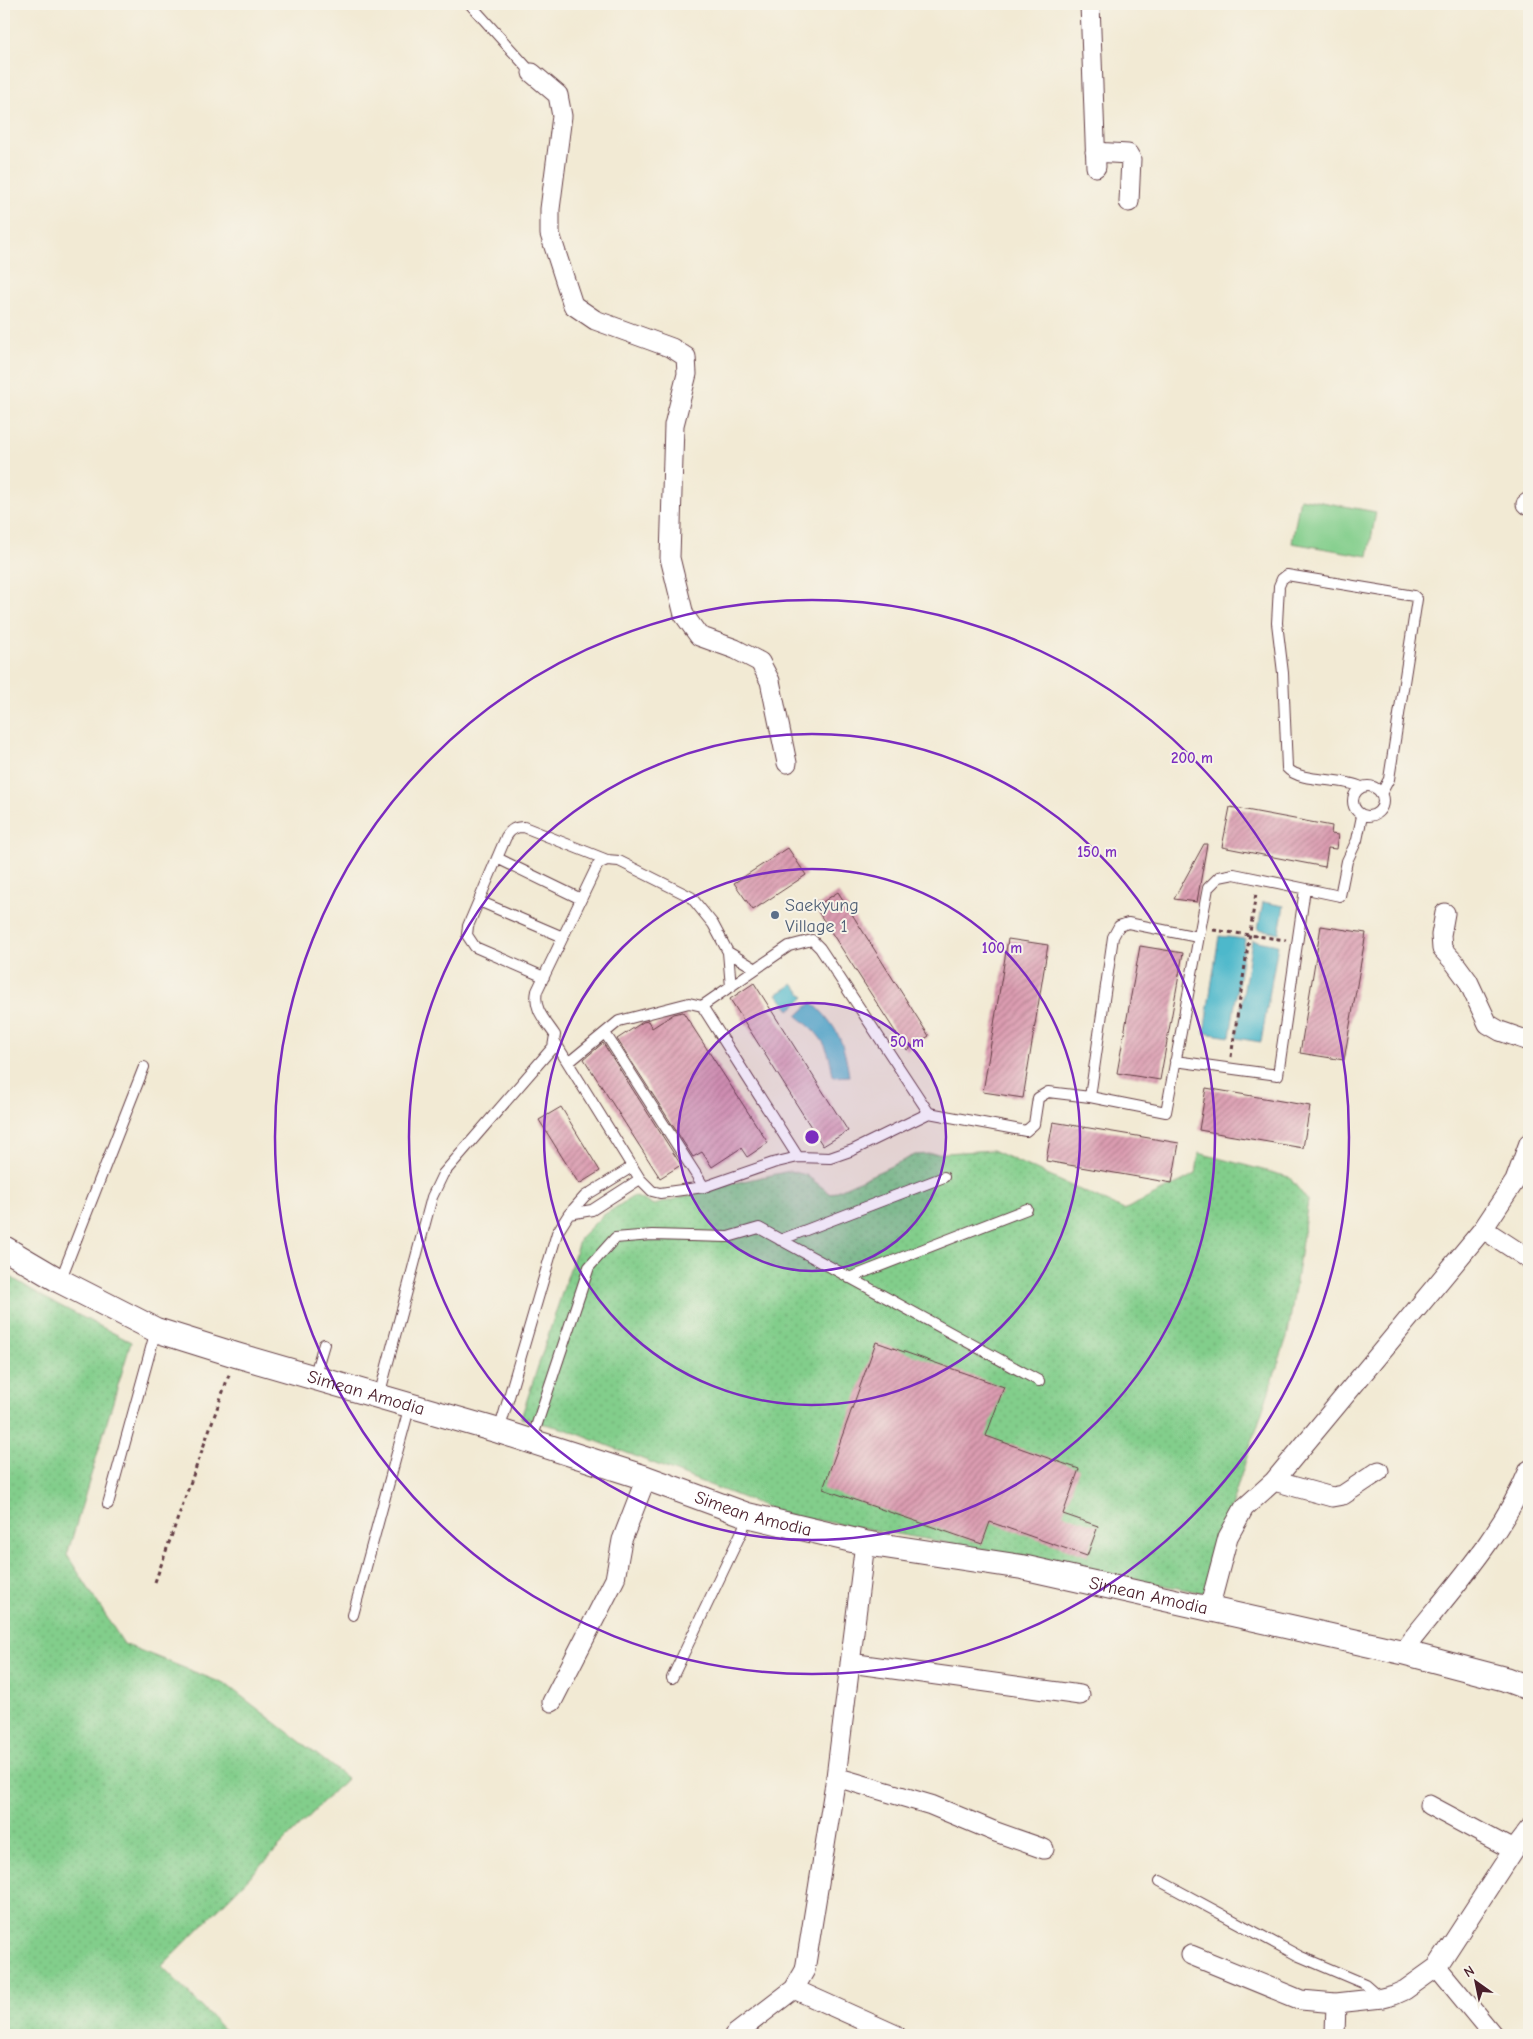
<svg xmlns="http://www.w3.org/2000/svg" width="1533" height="2039" font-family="'Comic Neue',sans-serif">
	<defs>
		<pattern id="grass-dots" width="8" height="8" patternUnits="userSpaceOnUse" patternTransform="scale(1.25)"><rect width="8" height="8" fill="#82ce8b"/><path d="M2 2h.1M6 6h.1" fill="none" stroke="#72b078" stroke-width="1.8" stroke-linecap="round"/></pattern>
		<pattern id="building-hatch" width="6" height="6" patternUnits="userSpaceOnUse" patternTransform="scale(1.25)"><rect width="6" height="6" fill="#db9cb1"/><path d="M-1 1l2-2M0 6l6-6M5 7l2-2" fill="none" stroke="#b47f90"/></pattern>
	</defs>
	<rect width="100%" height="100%" fill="#f7f3e8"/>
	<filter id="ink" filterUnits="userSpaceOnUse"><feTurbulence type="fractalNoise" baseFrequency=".02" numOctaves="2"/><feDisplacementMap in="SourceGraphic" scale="10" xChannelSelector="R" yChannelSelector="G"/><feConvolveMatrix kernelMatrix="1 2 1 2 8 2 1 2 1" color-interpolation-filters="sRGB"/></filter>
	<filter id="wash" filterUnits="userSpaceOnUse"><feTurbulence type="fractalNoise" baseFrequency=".0096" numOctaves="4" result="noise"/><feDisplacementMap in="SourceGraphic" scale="20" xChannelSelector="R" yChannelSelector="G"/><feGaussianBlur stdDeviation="1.12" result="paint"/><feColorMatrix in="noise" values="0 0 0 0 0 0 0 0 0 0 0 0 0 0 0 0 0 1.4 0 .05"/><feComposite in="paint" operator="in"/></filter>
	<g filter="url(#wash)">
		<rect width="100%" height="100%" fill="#f2ead4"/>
		<path fill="url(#grass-dots)" stroke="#66765b" d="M992,1150L1124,1210L1196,1174L1199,1153L1289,1177L1308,1201L1288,1334L1241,1475L1204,1593L931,1540L787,1515L565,1429L521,1418L580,1238L602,1216L634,1196L654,1205L725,1185L790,1171L806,1175L831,1194L915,1155Z
			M4,1273L47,1299L131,1342L67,1555L124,1644L227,1685L347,1778L162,1966L229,2035H4Z"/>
		<path fill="#82ce8b" stroke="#66765b" d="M1300,498L1376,512L1368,556L1292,543Z"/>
		<path fill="#4eb8cb" stroke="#4c6c7b" d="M1263,902L1284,906L1279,933L1258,929Z
			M1219,936L1245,939L1230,1037L1204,1033Z
			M1252,940L1278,945L1261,1042L1236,1038Z
			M793,984L805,997L790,1010L777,994Z
			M812,1002C838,1027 844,1042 849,1076L833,1077C829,1045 822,1036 797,1016Z"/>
		<g id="blocks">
			<path fill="url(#building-hatch)" d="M1230,807L1332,826L1331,834L1338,835L1336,849L1328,848L1325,867L1222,847Z
				M1204,844H1207L1197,902L1174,899Z
				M788,848L806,875L753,910L734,883Z
				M838,892L929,1036L907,1050L815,907Z
				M1321,926L1366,933L1344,1060L1300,1053Z
				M1008,939L1048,945L1023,1098L983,1092Z
				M1140,946L1183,953L1160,1080L1117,1073Z
				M754,983L848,1131L823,1146L730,999Z
				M683,1012L768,1143L747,1157L741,1148L712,1167L702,1152L693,1157L617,1039L643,1022L648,1021L652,1028L674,1014Z
				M603,1043L681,1165L660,1178L584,1059Z
				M1206,1088L1310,1106L1303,1148L1199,1130Z
				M561,1107L600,1171L579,1184L539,1120Z
				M1053,1122L1179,1143L1172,1183L1046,1161Z
				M876,1342L1004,1387L986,1436L1079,1469L1063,1514L1098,1526L1087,1556L990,1522L982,1544L823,1489Z"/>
		</g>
	</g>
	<g filter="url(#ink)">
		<use href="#blocks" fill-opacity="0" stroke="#633d44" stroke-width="1"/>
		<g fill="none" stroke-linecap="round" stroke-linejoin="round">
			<defs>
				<path id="service" d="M470,4L532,73
					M1353 801a15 15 0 1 1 30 0a15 15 0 1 1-30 0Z
					M1361,787C1341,777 1300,783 1287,768L1283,673L1277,623L1279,586L1282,579L1287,575L1414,596L1417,599L1389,779L1381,794
					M497,858L581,899
					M479,901L563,937
					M728,952L756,969
					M544,977L475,947L467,935L468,926L506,837C511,829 515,827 524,827L607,860
					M702,1006L789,946L812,940L820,948L929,1113
					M605,1033L704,1187
					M555,1042L640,1179L652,1191L660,1193L704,1187L773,1163L798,1157L830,1158L853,1150L929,1113L1026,1131L1034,1124L1038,1098L1048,1092L1090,1097L1113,937L1119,926L1128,923L1198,937
					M1175,1061L1278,1075L1305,889
					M568,1063L619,1021L689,1003L702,1006L798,1157
					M1090,1097L1166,1112L1208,888L1219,877L1234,874L1340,896L1347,861L1357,840L1362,816
					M569,1214L592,1210L640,1179
					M780,1240L944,1177
					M849,1278L1027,1209
					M60,1281L144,1067
					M314,1377L324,1344
					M379,1396L432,1197L443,1174L553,1047L555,1035C545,1020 533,1009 537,991L598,864L607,860L619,861L691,897L713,924L728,952L731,987
					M499,1431L557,1233L569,1214L585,1196L632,1167
					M531,1442L589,1267L615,1238L652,1235L728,1237L759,1228L1039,1381
					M108,1504L156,1330
					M353,1615L410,1405
					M672,1678L743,1529L747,1515
					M1160,1881L1299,1956L1365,1984L1381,1998"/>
				<path id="minor" d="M1090,4L1096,167
					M532,73L558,95L562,116L550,209V234L573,305L595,320L672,348L686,357L687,374L674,425L670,558L684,615L699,636L735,649L760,662L770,681L787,763
					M1095,152L1128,154L1131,159L1129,202
					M1526,504L1529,502
					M1445,913L1441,935L1442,949L1454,962L1468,981L1488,1024L1500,1031L1529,1041
					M1483,1229L1529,1259
					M1274,1481L1332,1497L1343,1495L1379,1471
					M1209,1609L1228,1537L1244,1508L1274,1481L1483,1229L1515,1181L1529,1143
					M1402,1652C1447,1594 1501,1538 1529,1470
					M850,1663L1080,1695
					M552,1702L615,1579L622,1540L646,1478
					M836,1777L931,1805L996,1832L1044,1849
					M1429,1805L1513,1850
					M1191,1955L1301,2000L1336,2003L1382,1998L1394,1995L1405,1990L1437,1967L1513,1850L1529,1829
					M1437,1967L1493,2035
					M794,1989L896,2035
					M734,2035L794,1989L805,1970L836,1777L865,1543
					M1335,2035L1336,2003"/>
				<g id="tertiary">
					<path id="s1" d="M4,1248L60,1281L156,1330L236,1355L499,1431L646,1478L747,1515L865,1543L1022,1567L1402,1652L1505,1679L1529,1688"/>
				</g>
			</defs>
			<use href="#service" stroke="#633d44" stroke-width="12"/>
			<use href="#minor" stroke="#633d44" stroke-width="21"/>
			<use href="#tertiary" stroke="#633d44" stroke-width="26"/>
			<path stroke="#633d44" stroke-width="3" stroke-dasharray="4 4" stroke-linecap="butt" d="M1213,930L1286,940
				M1231,1057L1256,893
				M155,1582L230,1372"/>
			<use href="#service" stroke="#fff" stroke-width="10"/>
			<use href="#minor" stroke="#fff" stroke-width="19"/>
			<use href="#tertiary" stroke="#fff" stroke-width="24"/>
		</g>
	</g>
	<circle cx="812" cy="1137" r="134" fill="#7b2cbf" fill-opacity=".12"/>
	<g fill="none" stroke="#7b2cbf" stroke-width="2.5">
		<circle cx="812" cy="1137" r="134"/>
		<circle cx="812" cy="1137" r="268"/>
		<circle cx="812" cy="1137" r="403"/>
		<circle cx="812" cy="1137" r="537"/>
	</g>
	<circle fill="#5c6f8a" stroke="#f7f3e8" stroke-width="2" cx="775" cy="915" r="5"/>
	<g text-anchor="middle" stroke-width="4" stroke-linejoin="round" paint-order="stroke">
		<g font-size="18" fill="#4e5e75" stroke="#f7f3e8" text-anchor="start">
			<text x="785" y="911">Saekyung<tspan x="785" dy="21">Village 1</tspan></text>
		</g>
		<g font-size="18" fill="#4a1f2b" stroke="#f7f3e8">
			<text dy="6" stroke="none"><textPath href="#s1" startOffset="392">Simean Amodia</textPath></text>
			<text dy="6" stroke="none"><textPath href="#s1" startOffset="798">Simean Amodia</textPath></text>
			<text dy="6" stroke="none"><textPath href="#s1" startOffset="1202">Simean Amodia</textPath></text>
		</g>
	</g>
	<circle cx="812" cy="1137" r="8" fill="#7b2cbf" stroke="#f7f3e8" stroke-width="2.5"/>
	<g font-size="15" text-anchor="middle" font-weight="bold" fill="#7b2cbf" stroke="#f7f3e8" stroke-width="4" stroke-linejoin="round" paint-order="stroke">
		<text x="1192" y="763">200 m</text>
		<text x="1097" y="857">150 m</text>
		<text x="1002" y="953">100 m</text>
		<text x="907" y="1047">50 m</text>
	</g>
	<rect width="1533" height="2039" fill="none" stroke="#f7f3e8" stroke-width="20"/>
	<g transform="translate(1476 1982) rotate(327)" stroke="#f7f3e8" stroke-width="4" paint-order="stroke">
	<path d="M0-4L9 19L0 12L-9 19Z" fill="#4a1f2b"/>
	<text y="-8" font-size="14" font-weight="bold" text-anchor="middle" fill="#4a1f2b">N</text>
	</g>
</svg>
